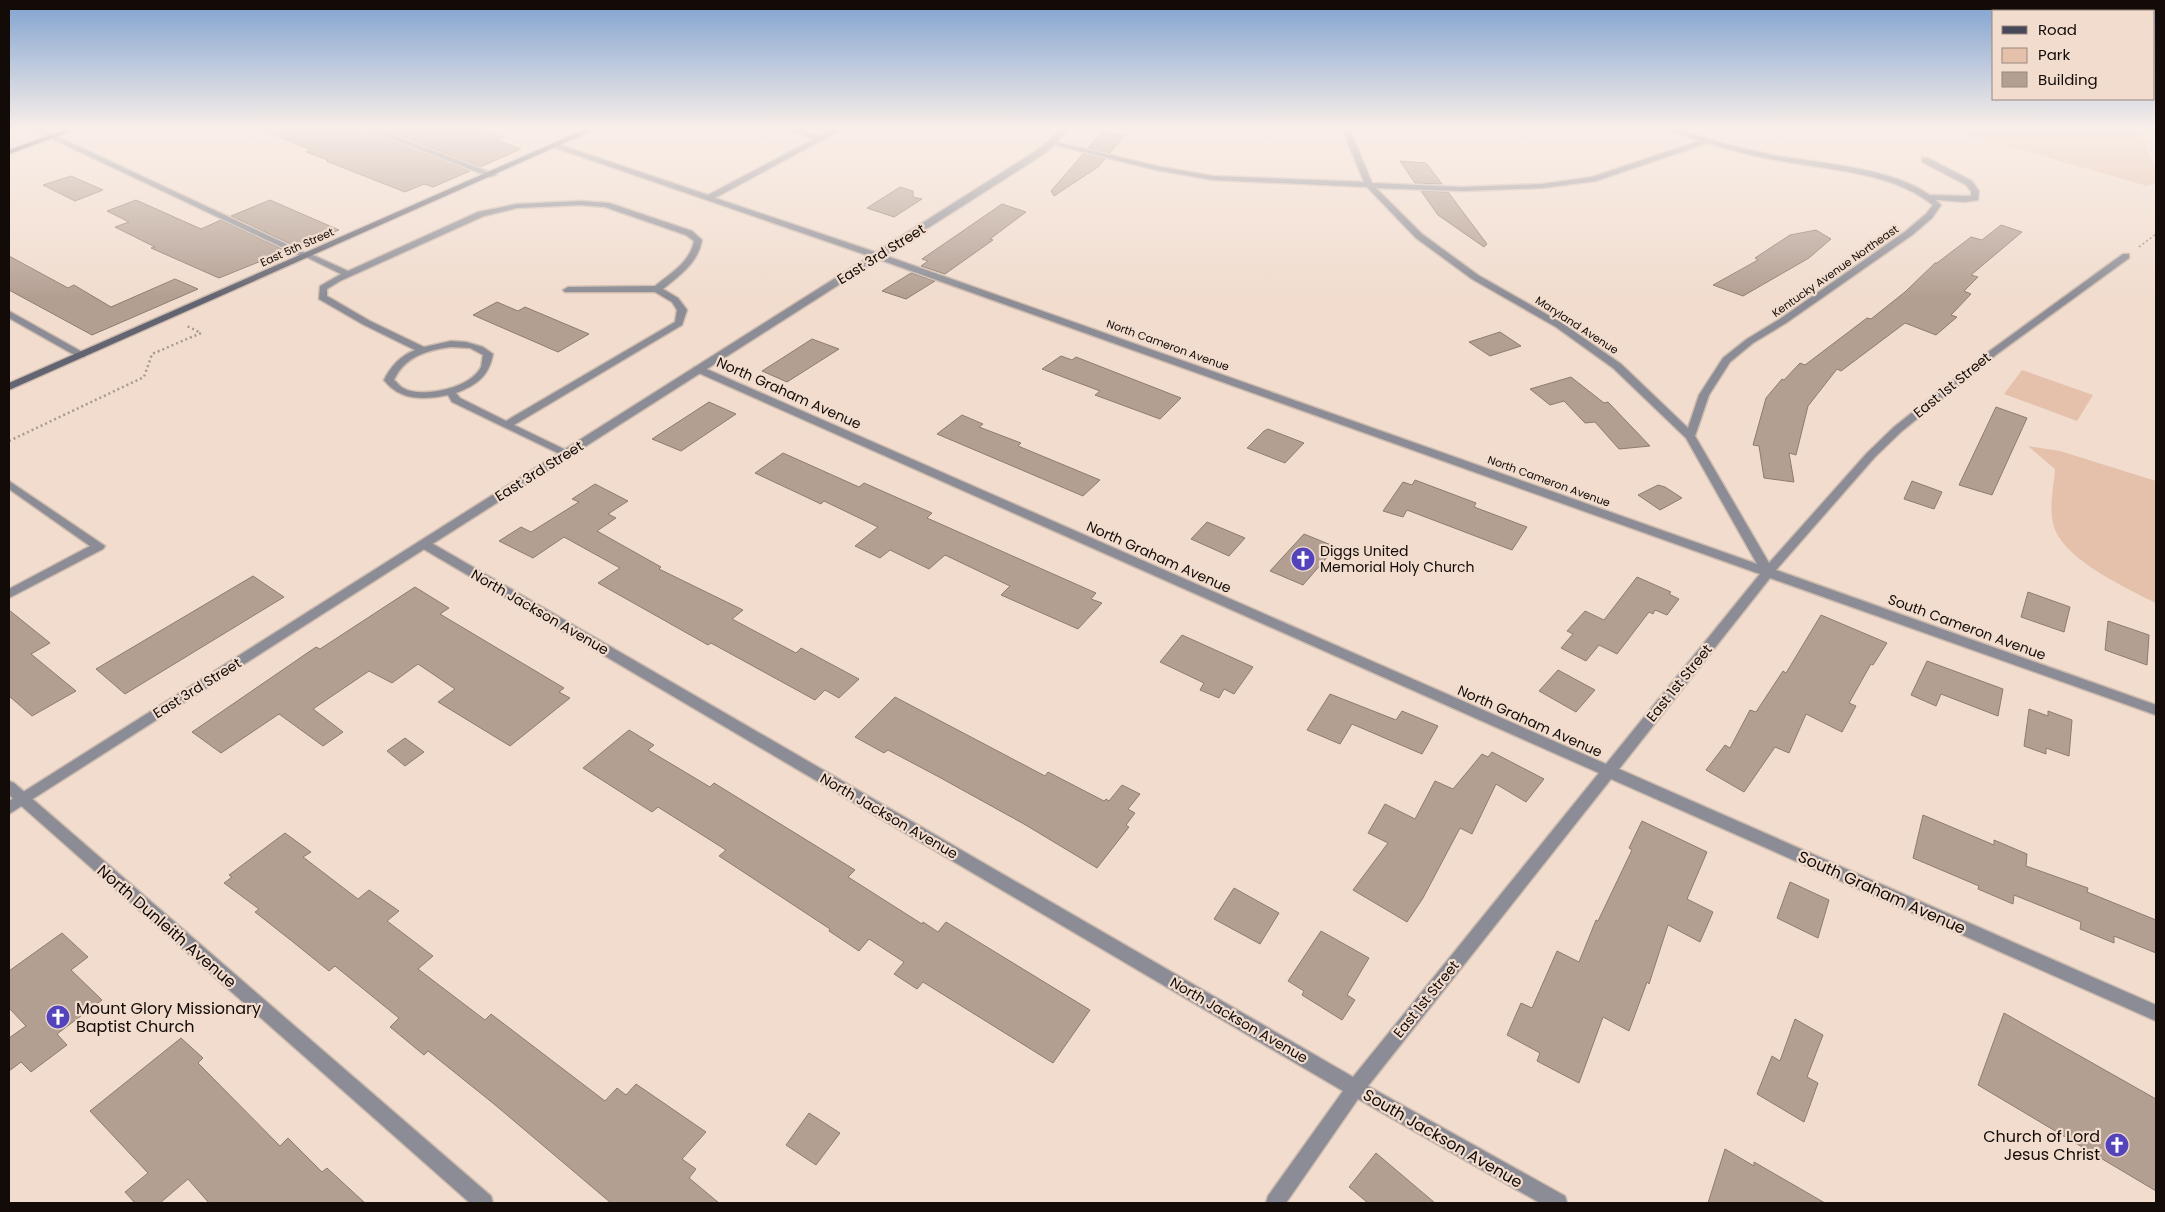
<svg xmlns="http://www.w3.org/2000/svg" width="2165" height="1212" font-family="Poppins,sans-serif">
	<rect width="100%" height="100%" fill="#f1dcce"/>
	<path fill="#e5c1ac" d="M1945,128H2138L2156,170V183L2147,186Z
		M2022,370L2093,395L2077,421L2004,394Z
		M2028,446L2060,451L2156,481V603C2126,588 2060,558 2053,523C2049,506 2054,486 2055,469Z"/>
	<path fill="#b39f92" stroke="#8f7b6f" d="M259,128H361L470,171L433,187L424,184L405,192L326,161L328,160L306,152L311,150Z
		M380,128H476L503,137L496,140L521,149L480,167Z
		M1102,132L1125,135L1110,153L1088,148Z
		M1083,154L1105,159L1098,167L1054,196L1051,191Z
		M1400,161L1426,163L1442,184L1415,183Z
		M71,176L103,190L75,201L43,185Z
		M900,187L913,191V197L922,199L894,217L867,208Z
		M1421,191L1448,192L1487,244L1484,247L1438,215Z
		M136,200L201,229L221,220L286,251L219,278L151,248L155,247L115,227L129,222L107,211Z
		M270,200L339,230L297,247L231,216Z
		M1002,204L1026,212L990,239L993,240L945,274L921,266L928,261L922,259Z
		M2001,225L2022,232L1971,275L1978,277L1964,291L1971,294L1951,315L1957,317L1936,335L1905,323L1841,371L1837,369L1808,406L1796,455L1789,453L1794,482L1764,478L1759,446L1753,445L1766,398L1782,379L1784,380L1800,363L1805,365L1867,318L1871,319L1905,292L1935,263H1937L1971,237L1982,240Z
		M1816,230L1831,239L1809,258L1743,296L1713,285L1758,260L1755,258L1790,235Z
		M9,256L68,288L74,285L111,307L175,279L198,289L92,335L9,290Z
		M911,273L935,281L906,299L882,291Z
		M497,302L518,311L525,307L589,334L558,352L473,315Z
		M1500,332L1521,346L1490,356L1469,342Z
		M812,339L839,349L787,382L762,371Z
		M1061,356L1072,360L1076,357L1181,398L1160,419L1095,395L1100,391L1042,369Z
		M1571,377L1604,403L1608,402L1650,446L1619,449L1595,422L1585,423L1564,401L1550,405L1530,389Z
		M709,402L736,414L681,451L652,439Z
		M1996,407L2027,418L1992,495L1959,485Z
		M962,415L983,424L979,427L1021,443L1018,446L1100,480L1083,496L937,434Z
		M1268,429L1304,443L1285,463L1247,448L1264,431Z
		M783,453L859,487L864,483L932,513L927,518L1096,593L1091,599L1102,603L1078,629L1001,595L1010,586L945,555L929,569L890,550L880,558L855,546L878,527L824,501L821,504L755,473Z
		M1415,480L1476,503L1474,507L1527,527L1512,550L1407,510L1403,517L1383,511L1403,482L1412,485Z
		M1912,481L1942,492L1934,509L1904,499Z
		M595,484L628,501L608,514L616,518L597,531L661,567L659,569L743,610L732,619L796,653L801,648L859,679L839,698L825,690L815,700L711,643L708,645L598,583L620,568L564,537L533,558L499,541L521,527L531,532L579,502L572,499Z
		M1658,485L1665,487L1682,498L1660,510L1638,495Z
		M1207,522L1245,538L1229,556L1191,539Z
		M1304,534L1336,547L1303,585L1270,571Z
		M253,576L284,597L125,694L96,669Z
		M1637,577L1671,592L1669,594L1679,599L1667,615L1655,610L1653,614L1649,612L1617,654L1599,645L1586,661L1561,648L1573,634L1567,631L1585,611L1604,620Z
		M415,587L449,608L440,614L564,688L559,692L570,698L510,746L438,702L455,689L418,664L392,683L369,671L313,709L343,732L323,746L279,714L221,753L192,732L316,647L320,649Z
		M2028,592L2070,607L2064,632L2021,617Z
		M9,610L50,643L31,654L76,691L32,716L9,696Z
		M1821,615L1887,643L1873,665L1871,664L1849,703L1856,706L1842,732L1806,714L1789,753L1775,747L1744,792L1706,770L1725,745L1730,748L1750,710L1756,712L1783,671L1786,673Z
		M2108,621L2149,635L2147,665L2105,650Z
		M1182,635L1253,667L1234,694L1224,689L1219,698L1200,690L1204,683L1160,662Z
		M1927,661L2003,689L1998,716L1941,694L1936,706L1911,695Z
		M1558,670L1595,690L1576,712L1539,691Z
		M1330,694L1396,720L1402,711L1438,726L1422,754L1352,724L1340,744L1307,730Z
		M895,697L1045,776L1048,772L1104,801L1106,799L1109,801L1122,785L1140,794L1128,809L1135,813L1126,825L1129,827L1097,868L1024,824L939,777L888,750L884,753L855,737Z
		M2029,709L2048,716V711L2072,720L2069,756L2046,748V754L2024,746Z
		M629,730L654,745L648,750L710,787L714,783L855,870L848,877L922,924L923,922L938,932L946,922L1090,1010L1053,1063L923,982L917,989L894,974L904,962L869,939L859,951L829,931L830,929L719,856L726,850L658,807L652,812L583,768Z
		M405,738L424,752L405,766L387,751Z
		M1492,752L1544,779L1526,802L1496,784L1472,834L1460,828L1423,898L1407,922L1353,890L1388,843L1368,833L1385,804L1415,819L1435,781L1453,789L1482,754L1488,757Z
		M1923,815L1994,845V840L2027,854L2026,866L2088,888L2087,892L2156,920V953L2114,936V943L2080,929L2081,922L2014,895L2013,904L1978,889L1979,886L1913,858Z
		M1642,821L1707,852L1687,899L1713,912L1700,942L1668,925L1649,984L1647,982L1629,1031L1603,1017L1579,1083L1537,1061L1540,1053L1507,1035L1521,1003L1532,1008L1557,951L1579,962L1596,920L1598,921L1632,850L1629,848Z
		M285,833L311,852L303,857L358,899L369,890L399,911L387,921L433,956L418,969L485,1020L491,1014L605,1101L617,1088L626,1095L636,1084L706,1132L682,1159L696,1169L689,1178L719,1203H611L494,1104L428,1051L424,1055L390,1027L399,1018L335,966L329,971L293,942L255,912L259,909L224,883L232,877L229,875Z
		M1790,882L1829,900L1818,938L1777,918Z
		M1234,888L1279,913L1260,944L1214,919Z
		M1321,931L1369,958L1347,995L1355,1000L1342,1020L1302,995L1304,991L1288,981Z
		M62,933L88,957L71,970L102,1000L57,1034L67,1045L31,1072L21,1062L9,1071V1038L26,1026L9,1008V971Z
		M2004,1013L2156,1099V1191L1978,1085Z
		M1795,1019L1823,1035L1807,1077L1818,1083L1804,1122L1757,1094L1772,1056L1780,1061Z
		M181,1038L203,1058L198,1063L280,1146L288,1138L322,1172L327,1168L365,1203H209L188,1179L160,1203H135L125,1192L148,1173L90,1111Z
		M809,1113L840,1133L816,1165L786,1145Z
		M1725,1149L1754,1166V1162L1825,1203H1708Z
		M1376,1153L1435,1203H1368L1349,1187Z"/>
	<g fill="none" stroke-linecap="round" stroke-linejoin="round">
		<defs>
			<path id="service" d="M786,128H798L826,139L819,141Z
				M1922,158H1928L1972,181L1979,191L1978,200L1965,202L1926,199L1925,197L1929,195L1971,196V191L1966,185L1922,162Z
				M580,201L609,203L692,231L702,240C698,263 680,275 663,289L678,298L687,310L682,325L514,425L570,452L571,454L566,457L452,402L448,395C424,400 400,401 384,380C391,366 400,356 415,350L364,325L319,299L320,286L341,274L304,256L311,254L348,271L478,212L517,204ZM580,205L605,207L686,235L694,241C690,262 671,273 655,286L568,287L563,290L565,292H655L672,302L677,310L675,322L506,421L460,398L456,393C477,385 489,376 493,354L483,347L466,342L451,341L424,347L370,321L327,296V289L340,281L484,216L517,208ZM451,347L470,348L483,355C482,358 482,364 481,367C471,388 422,399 403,388C399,386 397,382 394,380C405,356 428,350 451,347Z"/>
			<path id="minor" d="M29,128H39L312,256L305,258Z
				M363,128H374L497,175L490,177Z
				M835,128H844L715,198L881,254L1757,564L1686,438L1613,368L1556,327L1472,279L1416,238L1367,187L1213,180L1156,170L1048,143L1052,141L1156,166L1213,176L1364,182L1342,128H1349L1372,183L1462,187L1542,184L1592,177L1699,141L1665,128H1676C1707,140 1739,148 1772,155C1819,164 1908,168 1941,205L1932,218L1912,235L1786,323L1753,343L1730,362L1709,395L1695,436L1769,563L1867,453L1894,427L1991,350L2123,254H2129V258L1997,354L1902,431L1875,457L1776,570L2156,705V715L1770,578L1619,769L2156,1005V1021L1611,779L1368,1086L1565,1196L1567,1203H1540L1358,1099L1286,1203H1266L1268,1196L1343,1091L420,547L418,544L420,541H428L1353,1077L1599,773L694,371V367H702L1606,764L1760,574L875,258L553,147L560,145L708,195ZM1707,143C1734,151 1761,158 1788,162C1837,171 1893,173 1933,205L1926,214L1906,231L1780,319L1747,339L1723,358L1699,395L1688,428L1621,364L1562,323L1478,275L1422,234L1376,188L1462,191L1542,188L1596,181Z
				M9,311L84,353L86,355L84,357H78L9,318Z
				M9,481L105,546L103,549L9,598V589L90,546L9,489Z
				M9,781L14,783L491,1196L493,1203H470L9,795Z"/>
			<path id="tertiary" d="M1061,128H1068L1055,145L1039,157L9,814V801L1033,153L1049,141Z"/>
			<path id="secondary" d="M588,128H598L9,390V383Z"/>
			<path id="primary" d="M69,128H80L9,154V150Z"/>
		</defs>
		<use href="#service" stroke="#cdbbae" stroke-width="3"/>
		<use href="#minor" stroke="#cdbbae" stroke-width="3"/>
		<use href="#tertiary" stroke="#cdbbae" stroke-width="3"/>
		<use href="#secondary" stroke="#cdbbae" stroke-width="3"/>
		<use href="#primary" stroke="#cdbbae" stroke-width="3"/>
		<path stroke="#aa998e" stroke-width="2" stroke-dasharray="2 2.5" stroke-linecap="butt" d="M2139,247L2156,234"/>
		<path stroke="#aa998e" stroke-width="2.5" stroke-dasharray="2 3" stroke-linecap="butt" d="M9,441L144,377L152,354L201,333L185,325"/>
		<use href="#service" fill="#8b8c95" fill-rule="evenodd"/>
		<use href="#minor" fill="#8b8c95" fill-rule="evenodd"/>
		<use href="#tertiary" fill="#8b8c95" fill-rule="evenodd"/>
		<use href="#secondary" fill="#636471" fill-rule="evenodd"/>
		<use href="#primary" fill="#474857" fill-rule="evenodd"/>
	</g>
	<linearGradient id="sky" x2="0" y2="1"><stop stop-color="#80a2d0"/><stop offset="0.43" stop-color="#f9efe9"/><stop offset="1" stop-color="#f9efe9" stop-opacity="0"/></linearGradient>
	<rect width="2165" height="298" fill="url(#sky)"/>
	<defs>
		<symbol id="church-disc" viewBox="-11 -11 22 22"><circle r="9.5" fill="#5344bb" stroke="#f1dcce"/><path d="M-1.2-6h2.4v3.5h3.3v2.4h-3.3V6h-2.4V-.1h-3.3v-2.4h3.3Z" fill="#fff"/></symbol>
	</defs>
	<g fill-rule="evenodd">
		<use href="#church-disc" x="1289" y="545" width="28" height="28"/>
		<use href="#church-disc" x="44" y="1003" width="28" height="28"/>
		<use href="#church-disc" x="2103" y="1131" width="28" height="28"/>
	</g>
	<g text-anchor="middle" stroke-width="4.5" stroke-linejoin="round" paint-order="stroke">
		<g font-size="11" fill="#120b07" stroke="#f1dcce">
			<text transform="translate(297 247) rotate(-24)" y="4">East 5th Street</text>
			<text transform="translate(1835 271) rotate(-35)" y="4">Kentucky Avenue Northeast</text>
			<text transform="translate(1577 325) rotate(33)" y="4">Maryland Avenue</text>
			<text transform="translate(1168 345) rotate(20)" y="4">North Cameron Avenue</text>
			<text transform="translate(1549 481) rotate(20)" y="4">North Cameron Avenue</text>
		</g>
		<g font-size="14" fill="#120b07" stroke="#f1dcce">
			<text transform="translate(881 254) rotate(-32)" y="5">East 3rd Street</text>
			<text transform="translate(1952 385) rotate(-39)" y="5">East 1st Street</text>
			<text transform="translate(789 393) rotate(24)" y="5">North Graham Avenue</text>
			<text transform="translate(539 471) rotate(-32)" y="5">East 3rd Street</text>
			<text transform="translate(1159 557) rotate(24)" y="5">North Graham Avenue</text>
			<text transform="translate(540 612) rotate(30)" y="5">North Jackson Avenue</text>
			<text transform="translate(1967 627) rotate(20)" y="5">South Cameron Avenue</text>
			<text transform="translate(1679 683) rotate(-51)" y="5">East 1st Street</text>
			<text transform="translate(197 688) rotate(-32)" y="5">East 3rd Street</text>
			<text transform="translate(1530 721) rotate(24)" y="5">North Graham Avenue</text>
			<text transform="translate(889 816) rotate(30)" y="5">North Jackson Avenue</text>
			<text transform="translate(1426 999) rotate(-51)" y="5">East 1st Street</text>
			<text transform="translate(1239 1020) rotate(30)" y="5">North Jackson Avenue</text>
		</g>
		<g font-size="14" fill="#120b07" stroke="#f1dcce" text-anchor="start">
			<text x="1320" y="556">Diggs United<tspan x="1320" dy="16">Memorial Holy Church</tspan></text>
		</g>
		<g font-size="16" fill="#120b07" stroke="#f1dcce">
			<text transform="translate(1882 892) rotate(24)" y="6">South Graham Avenue</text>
			<text transform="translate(167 926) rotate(41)" y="6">North Dunleith Avenue</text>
			<text transform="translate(1443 1138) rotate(30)" y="6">South Jackson Avenue</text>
		</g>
		<g font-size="16" fill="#120b07" stroke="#f1dcce" text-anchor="start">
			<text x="76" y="1014">Mount Glory Missionary<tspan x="76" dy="18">Baptist Church</tspan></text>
			<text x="2100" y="1142" text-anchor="end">Church of Lord<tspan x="2100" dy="18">Jesus Christ</tspan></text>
		</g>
	</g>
	<rect width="2165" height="1212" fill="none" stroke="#120b07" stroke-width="20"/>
	<rect x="1992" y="10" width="162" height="90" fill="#f1dcce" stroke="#98887e"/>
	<rect x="2002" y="26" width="25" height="8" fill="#474857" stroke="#98887e"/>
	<text x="2038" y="35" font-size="15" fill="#120b07">Road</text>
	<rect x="2002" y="48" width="25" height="15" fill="#e5c1ac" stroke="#98887e"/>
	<text x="2038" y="60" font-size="15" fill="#120b07">Park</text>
	<rect x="2002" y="72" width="25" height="15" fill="#b39f92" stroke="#98887e"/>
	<text x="2038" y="85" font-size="15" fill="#120b07">Building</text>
</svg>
